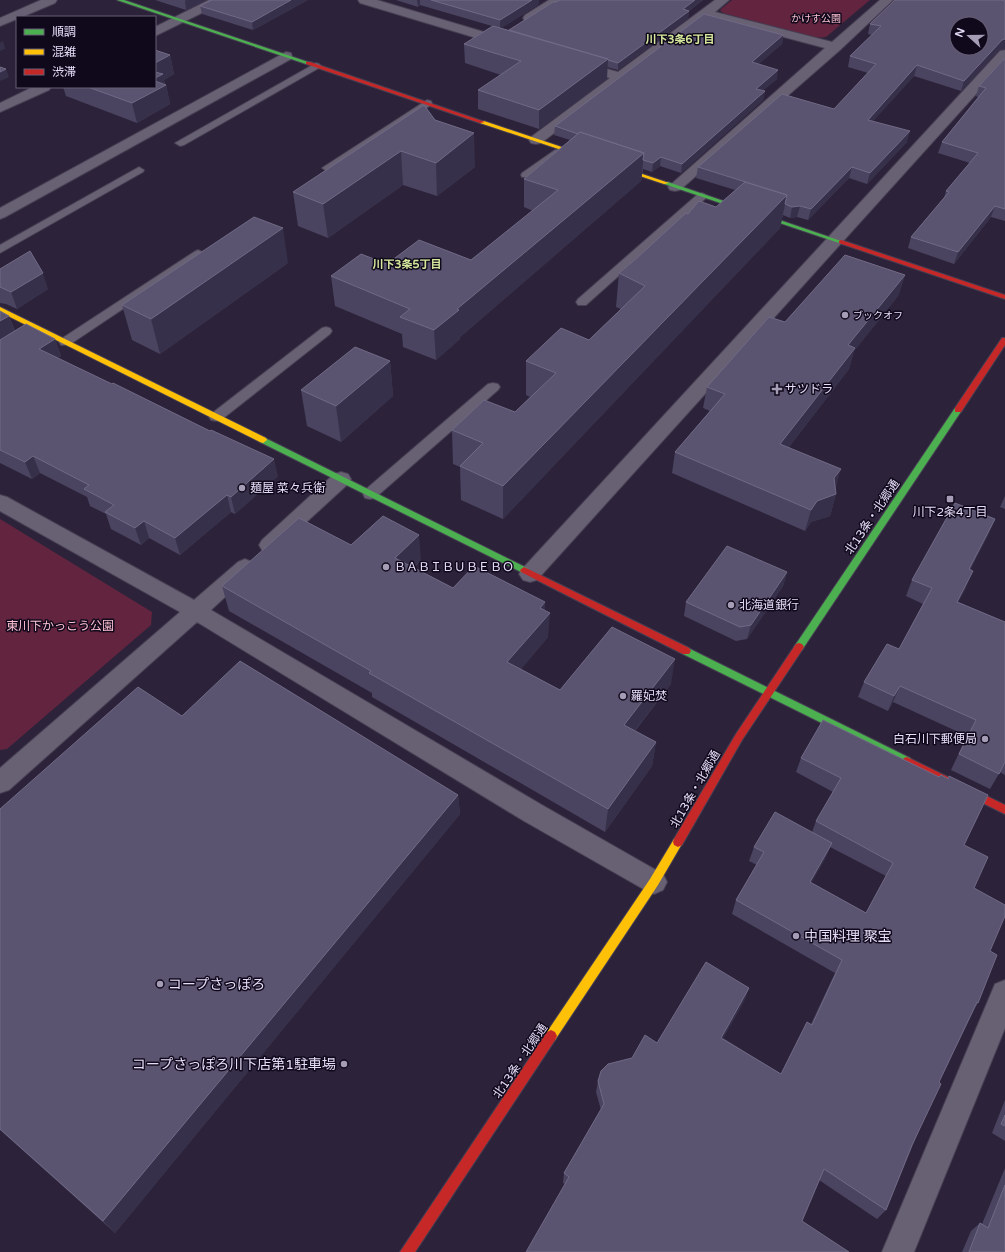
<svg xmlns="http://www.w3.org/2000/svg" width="1005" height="1252" font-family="'Varela Round','Noto Sans JP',sans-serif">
	<rect width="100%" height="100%" fill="#2c233a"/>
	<path fill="#63243f" d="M732,0H870L826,37L816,38L723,13L720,10Z
		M0,519L152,612L151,625L7,749L0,750Z"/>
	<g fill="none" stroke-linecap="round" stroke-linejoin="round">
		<defs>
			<path id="lane" d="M316,63L319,64L321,66L319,68L184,145L180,146L175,143Z
				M427,100L431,101L432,103L431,105L331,170L327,171L322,168Z
				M559,149L563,150L564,152L563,154L530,177H522L521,175L522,173L555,150Z
				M139,167L144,170L143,172L0,253V245Z
				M702,193L708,196L706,198L586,305H578L576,302L578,299L698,194Z
				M198,250L202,252L204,254L202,256L69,345H61L59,342L61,339L194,252Z
				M326,327L330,328L332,331L330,334L221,420L216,421L211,420L209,417L211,414L322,328Z
				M493,383L498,384L500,387L498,390L375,498L370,499L365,498L363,494L365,490L488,384Z"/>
			<path id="street" d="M41,0H57L55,3L22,17H17V19L0,26V18Z
				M209,0H224L222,3L155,36V27Z
				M358,0H377L511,40L513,43L511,46H503L360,3Z
				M549,0H563L533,21H525L523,18L525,15Z
				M715,0H729L715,12L832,42L880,0H893L840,50L680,190L675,191L670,190L668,187L825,48L708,17L541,143L536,144L531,143L529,140L531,137L610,78L573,68L571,65L573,62L578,61L618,72Z
				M1005,50V62L537,580L530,582L523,580L519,574L523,568L1000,51Z
				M286,52L291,53L292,56L291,59L5,217L0,219V208Z
				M33,87H51L49,90L0,112V103Z
				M341,472L348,474L351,479L348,484L276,550L269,552L262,550L259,545L262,540L334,474Z
				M0,495L7,497L194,600L238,562L245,559L252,562L256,567L252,572L211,610L542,805L663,874L667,882L663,890L654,894L645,890L524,821L197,622L9,790L0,793V768L180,612L0,511Z
				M1005,980V1028L914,1252H882L995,984Z"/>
			<path id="fast" d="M117,0H124L311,63L306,64Z
				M664,182H668L844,242L839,243L664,184Z
				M955,408H958L962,410L802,650H796L794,647L796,644Z
				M263,437L527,568L528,570L524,573L521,572L260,442L259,440L260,438Z
				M686,647L910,758L912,761L910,764L907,765L904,764L683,654L681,651L683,648Z"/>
			<path id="slow" d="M480,121H484L669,183L664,184L480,123Z
				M0,307L266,438L267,440L263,443L260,442L0,312Z
				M678,837L682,839L683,842L658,885L555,1040L551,1042L547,1040L545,1036L547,1032L650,879L674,839Z"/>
			<path id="jam" d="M306,62H310L485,122L480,123L306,64Z
				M841,240L1005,295V299L839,243V241Z
				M1002,338H1005V345L961,412H955V408Z
				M524,567L689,648L691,651L689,654H683L521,572L520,570Z
				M799,643L802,644L804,647L742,740L682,845L678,847L674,845L673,842L674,839L736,734L796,644Z
				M907,757L1005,805V814L904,764L902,761L904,758Z
				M551,1030L555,1032L557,1036L555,1040L415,1252H400L547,1032Z"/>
		</defs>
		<use href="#lane" stroke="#473f53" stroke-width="2"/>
		<use href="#street" stroke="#473f53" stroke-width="2"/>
		<use href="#fast" stroke="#473f53" stroke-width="2"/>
		<use href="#slow" stroke="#473f53" stroke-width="2"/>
		<use href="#jam" stroke="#473f53" stroke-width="2"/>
		<use href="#lane" fill="#686173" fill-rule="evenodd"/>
		<use href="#street" fill="#686173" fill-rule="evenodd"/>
		<use href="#fast" fill="#4caf50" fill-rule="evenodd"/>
		<use href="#slow" fill="#ffc107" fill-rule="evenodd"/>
		<use href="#jam" fill="#c62828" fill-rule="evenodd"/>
	</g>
	<path fill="#4a4460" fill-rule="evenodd" d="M155,0H206L186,10Z
		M308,0L253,30L202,14L200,6Z
		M396,0H539L538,5L501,28L509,30L556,2L703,0L689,11L688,18L618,70L607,67V79L539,129L478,109V90L501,75L465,63L464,44L492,26L420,5L418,7Z
		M895,0H1005V49L999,50L961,91L914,76L873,121L907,142L867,184L849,178L808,220L797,217L790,218L783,215L780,228L503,519L461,500L460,467L453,464L452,430L515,412L530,397L526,395V361L589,340L621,309L616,307L619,273L637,258L688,214L716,207L735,190L696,178L698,167L834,109L868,73L848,67L850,56L872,35L868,34L870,24Z
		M783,35L782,44L758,64L777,79L762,91H765L763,100L681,173L660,166L652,172L643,169L641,181L459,338L460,339L436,360L403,347L402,334L335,306L331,276L387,264L471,260L533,211L524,207V179L570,140L554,135L555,126Z
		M170,55L174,74L164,80L165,84L166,85L170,104L137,123L66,96L63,87H155Z
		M1005,58V221L991,217L954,264L908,248L911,237L944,198L946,191L970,163L938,153L942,142L978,97L976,96L979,86Z
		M435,120L475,167L437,196L403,185L328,238L298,226L293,192Z
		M288,263L160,354L132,340L122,305Z
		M0,269L48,289L17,309L6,304L0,303Z
		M905,275L898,296L854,351L849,369L789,447L835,488L836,494L830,516L811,522L805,531L672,473L675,452L710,411L703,408L707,387L785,322Z
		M0,311L9,316L15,331L55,339L61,356L58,358L278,476L235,514L231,512L180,555L149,538L141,545L111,529L106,514L90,506L87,497L40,473L32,479L0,463Z
		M390,361L393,396L341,442L307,426L301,390Z
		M1005,496V509L1000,507Z
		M995,519L988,535L970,570L966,588L958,602L1005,622V775L1000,772L990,789L951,770L967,736L893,702L888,711L858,697L864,682L899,649L923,604L906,596L912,580Z
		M351,545L421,560L414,568L453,588L545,602V610L548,637L521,669L560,690L671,684L635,731L656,742L652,766L605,832L372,697V693L229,611L222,586Z
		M787,572L783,586L747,639L736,641L684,616L686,602Z
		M182,716L458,795L460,814L115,1233L0,1130V809Z
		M823,720L964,845L990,951L978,1003L975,1008L939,1082L886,1210L877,1219L819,1180L802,1221L565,1184L563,1183L564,1173L601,1110L596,1092L598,1081L632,1058L749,988L744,1001L723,1038L781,1074L811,1024L835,973L732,914L736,900L757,865L749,861L754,847L812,832L816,821L833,792L796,772L801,758ZM830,847L886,876L866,913L811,883L826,857Z
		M1005,1100V1141L992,1133Z
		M1005,1168V1252H962L971,1231L980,1223L982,1224Z"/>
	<path fill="#37304a" d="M186,0H206L186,10L185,1Z
		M291,0H308L253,30L252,22Z
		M417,0H420V5L418,7Z
		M532,0H539L538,5L500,29V20Z
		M695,0H703L687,12L689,11L688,18L618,70V63L683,9Z
		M783,35L782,44L751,71L752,62Z
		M1005,39V49L999,50L961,91L964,81L1002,40Z
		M3,41L5,49L0,51V43Z
		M170,55L174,74L164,80L165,85H166L170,104L137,123L132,103L155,87V63Z
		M608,59L607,79L539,129V110Z
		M917,65L914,76L865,130L868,120Z
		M6,69L9,77L0,81V72Z
		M778,70L777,79L754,97L756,89Z
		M765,91L763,100L681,173L682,164Z
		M910,131L907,142L867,184L870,173Z
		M474,133L475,167L437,196L436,163Z
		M401,151L403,185L328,238L323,204Z
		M644,153L641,181L459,338L460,339L436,360L434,330L457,309Z
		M661,157L660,166L652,172L653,163Z
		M852,167L849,178L808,220L811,209Z
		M787,195L780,228L503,519V486Z
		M800,206L797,217L790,218L792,207Z
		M995,206L991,217L954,264L958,252Z
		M283,228L288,263L160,354L151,319Z
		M43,273L48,289L17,309L11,292Z
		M905,275L898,296L854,351L849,369L775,465L780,444L848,345Z
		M9,316L15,333L0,342V321Z
		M55,339L61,356L46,366L39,349Z
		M390,361L393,396L341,442L336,406Z
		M33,456L40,473L32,479L25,462Z
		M274,459L278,476L235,514L231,497Z
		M841,469L835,490L836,494L830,516L811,522L805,531L811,510Z
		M227,495L231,512L180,555L175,538Z
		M995,519L988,535L961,586L969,569Z
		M144,521L149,538L141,545L135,528Z
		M419,535L421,560L398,583L395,558Z
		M973,571L966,588L950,618L957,602Z
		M787,572L783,586L747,639L751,625Z
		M545,602V619L550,613L548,637L507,686V662L540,608Z
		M675,659L671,684L621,748L624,725Z
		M900,686L893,702L888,711L894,696Z
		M656,742L652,766L605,832L608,809Z
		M458,795L460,814L115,1233L103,1221Z
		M832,843L826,857L804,896L810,882Z
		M749,988L744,1001L717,1049L721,1038Z"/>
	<path fill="#5b5471" stroke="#706a86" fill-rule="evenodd" d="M212,0H291L252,22L200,6Z
		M431,0H532L500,20Z
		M560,0H695L683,9L689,11L618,63L608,60V59L509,30L553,2H556Z
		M895,0H1002L1005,1V39L1002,40L964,81L917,65L868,120L910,131L870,173L852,167L811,209L800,206L792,207L785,204L787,195L698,167L782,94L834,109L876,64L850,56L881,26L870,24ZM957,24H981V48H957Z
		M704,14L783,35L752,62L778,70L756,89L765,91L682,164L661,157L653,163L643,160L644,153L580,132L578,134L555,126Z
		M493,26L608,59L539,110L478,90L521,61L464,44Z
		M155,50L170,55L155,63Z
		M1005,58V209L995,206L958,252L911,237L949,192L946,191L978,153L942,142L986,88L979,86Z
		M0,67L6,69L0,72Z
		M155,72L163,74L155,78Z
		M155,81L166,85L132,103L88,87H155Z
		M424,105L435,120L474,133L436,163L401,151L323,204L293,192Z
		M580,132L644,153L457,309L459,310L434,330L400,317L410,309L331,276L361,254L387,264L419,240L471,260L558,190L524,179Z
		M745,182L787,195L503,486L460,466L483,443L452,430L484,400L515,412L556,373L526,361L561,328L589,340L645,286L619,273L637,258L686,213L688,214L699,201L716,207Z
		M254,217L283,228L151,319L122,305Z
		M30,251L43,273L11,292L0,287V269Z
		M845,255L905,275L848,345L855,348L780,444L841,469L834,478L836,494L817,501L811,510L675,452L725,394L707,387L769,317L785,322Z
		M0,311L9,316L0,321Z
		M26,324L55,339L39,349L112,384L113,383L210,431L211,430L274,459L231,497L227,495L175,538L144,521L135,528L105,512L114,505L84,489L89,485L33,456L25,462L0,450V340Z
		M355,347L390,361L336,406L301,390Z
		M955,503L995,519L969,569L973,571L957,602L1005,622V762L999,774L959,754L976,720L900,686L894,696L864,682L887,644L899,649L932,588L912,580Z
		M383,516L419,535L395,558L453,588L474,566L545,602L540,608L550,613L507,662L560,690L612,627L675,659L624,725L656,742L608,809L369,673L371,671L222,586L299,518L351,545Z
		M727,546L787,572L751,625L740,627L686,602Z
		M240,661L458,795L103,1221L0,1129V809L138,687L182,716Z
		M823,720L939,777L941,775L948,779L949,776L988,795L964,845L988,857L974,888L1005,905V916L990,951L997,955L978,1003L977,1002L939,1082L941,1084L912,1145L886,1210L824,1169L802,1221L849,1252H526L569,1177L564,1173L604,1104L598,1081L601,1071L608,1064L632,1058L645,1035L657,1043L706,962L749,988L721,1038L781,1074L807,1022L812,1025L842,960L736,900L764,852L754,847L775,812L832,843L810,882L866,913L893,863L816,821L841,778L801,758Z
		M1005,1115V1126L1001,1124Z
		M1005,1185V1252H969L980,1223L988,1228Z"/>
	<g fill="#a59cb6" stroke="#10091b" stroke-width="1.5">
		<circle cx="845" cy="315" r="4"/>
		<path d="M775 383h4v4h4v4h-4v4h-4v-4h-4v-4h4z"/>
		<circle cx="242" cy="488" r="4"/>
		<rect x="946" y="495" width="8" height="8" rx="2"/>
		<circle cx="386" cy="567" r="4"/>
		<circle cx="731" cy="605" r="4"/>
		<circle cx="623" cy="696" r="4"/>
		<circle cx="985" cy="739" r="4"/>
		<circle cx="796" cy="936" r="4"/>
		<circle cx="160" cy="984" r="4"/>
		<circle cx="344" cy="1064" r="4"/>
	</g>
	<g text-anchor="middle" stroke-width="3" stroke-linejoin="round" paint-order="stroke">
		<g font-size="10" fill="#fbc0d0" stroke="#10091b">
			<text x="816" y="22">かけす公園</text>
		</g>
		<g font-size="10" fill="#e6ddf9" stroke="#10091b" text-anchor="start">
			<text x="853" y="319">ブックオフ</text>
		</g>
		<g font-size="11" font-weight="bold" fill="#d5e89c" stroke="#10091b">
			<text x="680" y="43">川下3条6丁目</text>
			<text x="407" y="268">川下3条5丁目</text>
		</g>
		<g font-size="12" fill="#e6ddf9" stroke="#10091b" text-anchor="start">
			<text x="785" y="393">サツドラ</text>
			<text x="250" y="492">麺屋 菜々兵衛</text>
			<text x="950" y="516" text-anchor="middle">川下2条4丁目</text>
			<text x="394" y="571">ＢＡＢＩＢＵＢＥＢＯ</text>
			<text x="739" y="609">北海道銀行</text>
			<text x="631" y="700">羅妃焚</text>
			<text x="977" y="743" text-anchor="end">白石川下郵便局</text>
		</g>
		<g font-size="12" fill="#e6ddf9" stroke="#10091b">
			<text transform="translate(872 517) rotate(-56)" y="4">北13条・北郷通</text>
			<text transform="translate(695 789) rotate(-60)" y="4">北13条・北郷通</text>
			<text transform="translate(520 1061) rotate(-56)" y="4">北13条・北郷通</text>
		</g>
		<g font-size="12" fill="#fbc0d0" stroke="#10091b">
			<text x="60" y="630">東川下かっこう公園</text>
		</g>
		<g font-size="14" fill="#e6ddf9" stroke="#10091b" text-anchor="start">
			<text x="804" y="941">中国料理 聚宝</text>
			<text x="168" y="989">コープさっぽろ</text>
			<text x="336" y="1069" text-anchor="end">コープさっぽろ川下店第1駐車場</text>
		</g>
	</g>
	<rect x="16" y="16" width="140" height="72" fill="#10091b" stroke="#665e74"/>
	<rect x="24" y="29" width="20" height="6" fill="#4caf50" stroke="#665e74"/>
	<text x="52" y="36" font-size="12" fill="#e6ddf9">順調</text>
	<rect x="24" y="49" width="20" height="6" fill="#ffc107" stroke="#665e74"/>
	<text x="52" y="56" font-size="12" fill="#e6ddf9">混雑</text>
	<rect x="24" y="69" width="20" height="6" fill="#c62828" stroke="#665e74"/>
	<text x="52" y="76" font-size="12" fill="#e6ddf9">渋滞</text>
	<g transform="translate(969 36) rotate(291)"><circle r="19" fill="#10091b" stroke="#665e74"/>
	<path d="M0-3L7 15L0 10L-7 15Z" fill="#a59cb6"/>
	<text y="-6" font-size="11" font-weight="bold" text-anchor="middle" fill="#e6ddf9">N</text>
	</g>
</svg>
